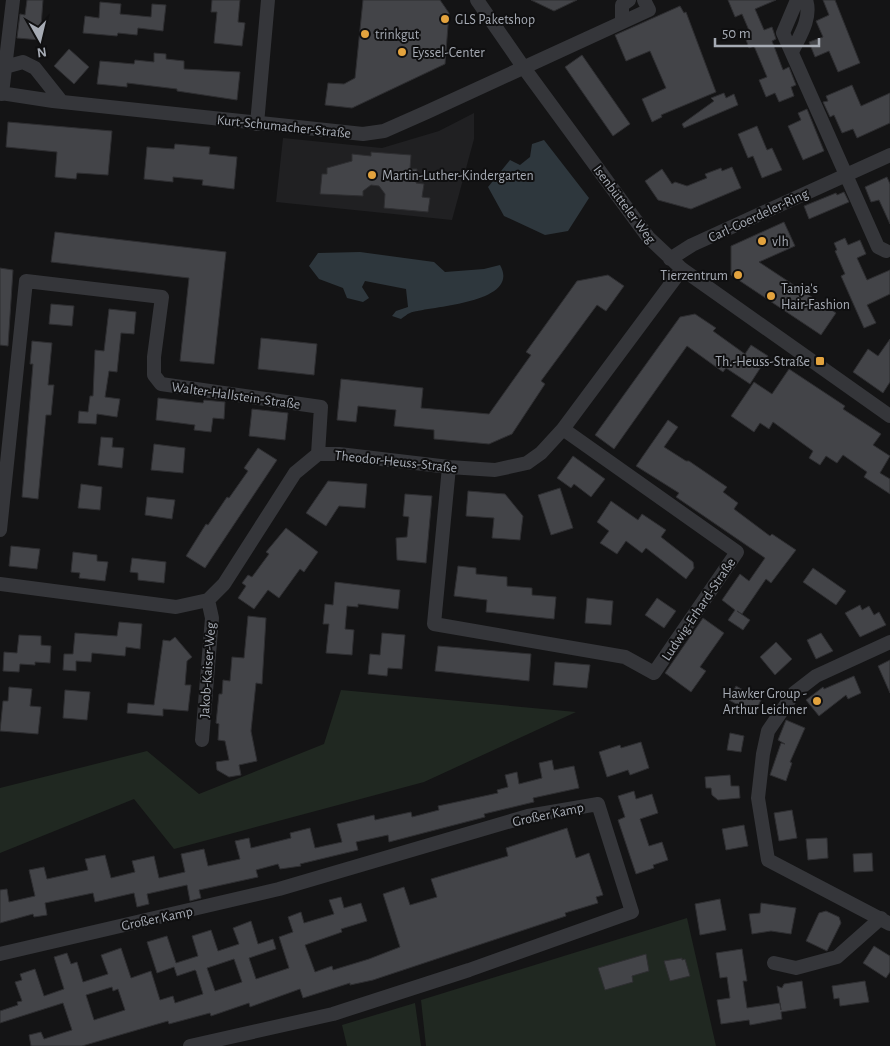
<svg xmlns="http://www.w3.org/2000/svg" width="890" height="1046" font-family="'Alegreya Sans',sans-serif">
	<rect width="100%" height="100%" fill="#141415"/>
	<path fill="#202022" d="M474,113V139L452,220L276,202L283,138L382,148L439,131Z"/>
	<path fill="#202821" d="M341,690L576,712L424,782L174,849L134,799L0,853V788L147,751L199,794L324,744Z
		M687,918L716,1046H426L421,1000Z
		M415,1003L421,1046H347L342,1025Z"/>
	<path fill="#2e373d" d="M544,140L589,198L568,231L545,235L504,216L488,187L510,160L520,165L530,157L532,144Z
		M360,252L434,262L445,272L484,269L500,265C522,304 429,306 410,313C407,314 404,317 401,319L392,316L396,311L408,307L406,289L365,281L362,287L369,298L363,302L347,298L343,288L319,279L309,266L318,253Z"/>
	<path fill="#434448" stroke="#2e2e31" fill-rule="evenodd" d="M27,0H43L40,40L17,38L20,14L25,15Z
		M212,0H240L238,22L245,23L242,46L214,43L217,12H211Z
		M363,0H440L449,13L445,64L352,108L325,105L328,83L344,84L355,78Z
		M531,0H577L554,11Z
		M728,0H776L755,9L764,30L772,27L776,39L772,41L783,70L789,67L796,85L791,87L794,96L779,102L775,93L766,97L759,80L767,77L754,46L749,48L745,37L751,35L742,14L735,17Z
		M823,0H835L860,63L838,72L829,51L815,57L809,42L823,37L816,21L829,15Z
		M100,2L121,4L120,14L151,17L152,4L166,5L163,31L138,28L137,35L118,33L117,36L83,33L85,16L99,18Z
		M680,6L684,13L686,12L716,92L661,115L662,117L652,122L642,99L666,88L650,51L626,61L615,35Z
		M69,49L89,67L74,84L54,66Z
		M154,53L166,54V59L184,61V69L240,72L237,100L177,91V89L127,83V87L97,84L100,61L134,64L135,60L154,62Z
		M582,55L630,124L613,136L565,67Z
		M852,85L861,106L890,93V123L857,138L853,129L842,133L834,115L830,117L823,102L828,101L826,96Z
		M724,93L726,98L734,94L738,105L684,128L682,124L714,101L711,98Z
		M807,109L824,151L803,160L788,126L801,120L798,113Z
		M8,122L112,131L108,175L77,173L76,179L55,177L57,152L6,147Z
		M757,126L767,150L772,148L782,170L762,178L753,156L748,158L738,134Z
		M175,144L210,147L209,154L237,157L234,189L202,185L203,180L173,177V182L144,179L147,147L174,149Z
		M371,152L411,155L410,169H417L416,183L424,184L422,197L430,198L428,212L384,208L385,194L379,186L371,185L363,191V196L320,194L322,174H327V168L352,161V154L371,156Z
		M732,167L741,188L691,209L658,200L645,181L662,169L672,184L675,182L687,186L707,178L705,174L721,168L722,171Z
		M887,177L890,184V224L879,200L871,202L865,187Z
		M844,192L849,202L809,219L804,206L836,193L837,195Z
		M784,222L795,246L759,262L836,313L821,335L731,275V246Z
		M55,232L226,252L214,364L180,361L189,278L51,262Z
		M845,238L848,245L860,240L866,254L857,258L867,280L890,270V294L867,305L876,323L864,328L841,276L845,274L835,251L837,250L834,243Z
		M0,268L13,270L8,346L0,345Z
		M608,275L624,286L606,311L597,305L541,381L545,384L512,434L489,444L434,439V430L394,426L396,410L358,406L356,422L337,420L341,379L423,388L421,408L489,414L531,355L526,352L577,281Z
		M51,304L74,306L72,326L49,324Z
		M109,309L136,312L134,334L121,333L117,372L109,371L105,397L120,399L117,417L97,414L96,424L78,423L79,411L88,412L90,396H93L95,350L104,351Z
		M695,314L716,328L713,331L745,354L751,345L768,356L750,384L726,368L723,372L687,346L614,449L595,435L680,317Z
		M261,338L317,344L314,375L258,369Z
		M890,339V382L883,393L853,372L868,349L878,356Z
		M32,341L52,343L48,385H54L51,415H46L38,499L22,497L33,364H30Z
		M789,369L845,406L843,409L881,434L873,445L890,456L880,473L890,479V494L864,477L867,472L843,455L837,463L826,456L820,465L809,458L813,451L773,422L769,429L760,423L754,432L731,416L754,382L772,394Z
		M158,398L203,403L204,400L225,402L224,419L213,418L211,432L194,430L195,425L156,420Z
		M252,409L288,413L285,440L249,436Z
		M668,420L678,427L664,447L686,461H689L727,487L723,492L738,503L734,509L770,536L772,534L796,550L771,583L766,579L742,614L737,611L750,620L743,630L728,620L735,610L722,600L740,574L749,581L765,558L676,497L679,493L636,466Z
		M101,437L113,438L112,447L124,448L122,468L98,465Z
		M154,444L185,448L183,473L151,470Z
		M258,448L277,460L205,568L186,556L206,524L208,525L227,497L229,498L248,471L244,468Z
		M573,456L605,479L591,497L574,484L571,488L557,478Z
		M328,481L367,484L365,508L339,506L326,526L306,513Z
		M81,484L102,487L100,510L78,508Z
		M560,488L573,528L551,535L538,495Z
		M468,491L505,494L523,516L520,540L492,538L494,518L466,516Z
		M405,494L432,496L426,563L397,560L396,538L407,537L409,517L403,516Z
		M147,497L175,500L172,519L145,515Z
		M611,501L638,520L642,514L666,530L661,537L693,562L694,568L686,579L646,548L642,553L626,541L617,554L600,543L609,531L597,522Z
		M286,528L318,552L304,572L300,569L279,598L268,590L254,609L238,598L246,586L242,583L248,575L252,577L269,554L266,552Z
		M11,546L40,549L37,569L9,566Z
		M73,552L97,555V561L108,562L105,581L79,578L80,573L71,572Z
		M132,558L166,562L164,583L138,580V573L130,572Z
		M458,566L476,568V574L507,577V586L532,588V595L556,597L554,619L486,612L487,600L454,596Z
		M813,568L846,591L836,605L803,582Z
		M335,582L400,590L398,609L358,604V607L347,606L345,629L354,630L352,655L326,653L329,624H323L325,604L333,605Z
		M587,598L613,601L611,625L585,623Z
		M657,598L676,611L664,628L645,615Z
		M860,605L862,610L869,606L874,615L879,612L886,625L860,637L845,613Z
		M248,616L266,618L262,684L256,683L251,731L257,761L239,765L241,775L229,777L217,770L216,762L229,760L225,741L218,740L219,724L216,723L219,694H222L223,680L230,681L232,657L244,658Z
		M703,618L724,633L700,667L706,671L691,692L665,673Z
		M119,622L142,624L140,649L126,647L125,656L92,653L91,662L76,661V671L63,670L64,654H73L75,633L117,636Z
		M382,633L405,635L402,669L388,668L387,676L368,674L370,654L380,655Z
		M821,633L833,651L816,659L807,640Z
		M19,635L41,636V645L51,646L50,663L35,662V665L20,664L19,672L3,671L4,652L17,653Z
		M175,637L192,657L187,661L185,685H191L188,711L163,709V716L127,713L128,703L154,705L163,640L170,641Z
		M776,642L792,659L775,675L760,657Z
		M438,646L531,654L529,681L435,671Z
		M890,660V693L878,666Z
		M555,662L590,665L587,688L553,685Z
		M854,676L861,693L848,699L846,695L819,716L806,700L823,687L824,689Z
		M736,686L761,700L754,714L729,700Z
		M9,687L32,689L30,706L41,707L38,734L0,731L3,701H8Z
		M65,690L90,692L87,720L63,718Z
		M786,720L805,728L790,762L792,763L786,781L770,775L781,743L785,744L778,740Z
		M730,733L744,736L741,752L727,750Z
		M641,742L649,768L630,775L628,770L607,777L599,752L620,745L621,748Z
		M552,760L554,770L574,766L579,788L533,798L534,802L484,814L485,817L389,842L388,835L356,842L358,850L300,864L301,866L280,869L278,864L256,870L258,877L199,890L201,898L190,901L187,885L147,894L149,904L137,907L134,893L95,902L93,893L45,903L47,915L34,917L33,914L0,923V890L7,889L9,902L35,896L29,870L44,867L47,879L88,870L85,859L105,855L111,878L135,872L132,861L154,856L159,878L185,872L181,854L204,849L208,866L240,859L235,841L249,838L251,848L291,838L290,833L310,828L315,848L342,842L337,824L374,815L375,820L411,812L412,817L439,810L438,806L498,793L497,790L508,787L505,775L517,772L519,784L542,778L539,763Z
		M730,775L731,786H739L740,798L718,800L712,795L711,788H706L705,777Z
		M634,791L636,799L652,794L658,813L640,819L649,846L662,842L668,860L653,865L654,868L636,874L618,820L625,817L618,796Z
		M792,810L797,838L779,841L774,813Z
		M744,825L748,846L726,850L722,829Z
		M567,828L576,858L589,853L603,895L596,897L598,903L565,913L566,916L373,980L350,985V983L303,998L300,989L250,1007L249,1003L211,1016L210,1013L169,1024L168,1021L82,1046H31L29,1035L41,1032L44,1039L72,1030L63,1003L0,1023V1011L18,1005L17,1002L22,1001L15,982L22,980L20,974L35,969L44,996L64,989L54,957L67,953L71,964L77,962L83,982L108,974L101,955L121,948L131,978L151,971L160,1000L173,996L175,1003L203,994L196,971L195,970L177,976L174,967L157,973L147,942L167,936L176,963L198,956L192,936L211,930L218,951L239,944L233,928L251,921L258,944L273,939L276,949L249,958L256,979L289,968L279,937L293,932L288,917L301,912L304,923L334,914L329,900L341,897L344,908L361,903L367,921L341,929L342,932L305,945L315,972L332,966L333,970L369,959L400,947L383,894L404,887L410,905L437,897L431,879L508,856L506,848ZM234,959L242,982L215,991L207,968ZM112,987L113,991L118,989L125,1010L94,1020L86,995Z
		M827,838L828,858L808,860L806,839Z
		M872,853L873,871L854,872L853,854Z
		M720,899L726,930L700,935L695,904Z
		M761,903L796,908L791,934L771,931L752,934L749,914L760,913Z
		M826,911L839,917L841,923L827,951L806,941L819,913Z
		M874,946L890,956V972L886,978L863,963Z
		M742,949L747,981H743L747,1008L780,1003L781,1010L777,986L782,988L784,984L802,981L806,1008L781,1012L782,1019L750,1025L749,1020L721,1024L717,1000L730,998L727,977L720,978L716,953Z
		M646,954L649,971L632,976L633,982L605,990L598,968Z
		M682,958V960L685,959L690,976L670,981L664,961Z
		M865,981L869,1002L840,1006L839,998L834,999L832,986Z"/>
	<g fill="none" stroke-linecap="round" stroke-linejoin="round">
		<path stroke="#35363a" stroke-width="14" d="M477,0L524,68L648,237L682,269L890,416
			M797,0L783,33L878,247L886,251
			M622,22V5L629,0
			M793,50C800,36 812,17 806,0
			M5,67L23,62L35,68L62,102
			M0,93L53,101L363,134L384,131L427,112L649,10L644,0
			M2,94L13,0
			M257,124L268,0
			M670,259L692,245L890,155
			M449,467L434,624L625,657L654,673L737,552L563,429
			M0,530L26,281L162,297L154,357V375L161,384L321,407L318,454
			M0,584L176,607L208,600L224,584L295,473L318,454H339L449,467L495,470L527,463L541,453L563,429L682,269
			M890,642L816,676L794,693L768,731L763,754L758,798L768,860L890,924
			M202,740L212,618L208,600
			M0,954L279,889L528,816L598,804L632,912L469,970L333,1014L190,1046
			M774,963L796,968L837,957L881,918"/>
	</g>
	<g fill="#e3a33e" stroke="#0f0f10" stroke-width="2">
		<circle cx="445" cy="19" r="5"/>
		<circle cx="365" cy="34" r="5"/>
		<circle cx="402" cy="52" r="5"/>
		<circle cx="372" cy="175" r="5"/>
		<circle cx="762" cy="241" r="5"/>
		<circle cx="738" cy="275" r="5"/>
		<circle cx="771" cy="296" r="5"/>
		<rect x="815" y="356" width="10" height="10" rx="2.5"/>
		<circle cx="817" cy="701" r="5"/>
	</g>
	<g text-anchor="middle" stroke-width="4" stroke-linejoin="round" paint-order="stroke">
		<g font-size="14" fill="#a6abb4" stroke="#0f0f10" text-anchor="start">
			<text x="455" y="24">GLS Paketshop</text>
			<text x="375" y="39">trinkgut</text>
			<text x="412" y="57">Eyssel-Center</text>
			<text x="382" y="180">Martin-Luther-Kindergarten</text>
			<text x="772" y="246">vlh</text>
			<text x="728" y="280" text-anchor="end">Tierzentrum</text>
			<text x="781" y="293">Tanja's<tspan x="781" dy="16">Hair-Fashion</tspan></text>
			<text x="810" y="366" text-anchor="end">Th.-Heuss-Straße</text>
			<text x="807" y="698" text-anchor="end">Hawker Group -<tspan x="807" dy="16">Arthur Leichner</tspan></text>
		</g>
		<g font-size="14" fill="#a6abb4" stroke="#0f0f10">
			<text transform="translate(284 126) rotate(6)" y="5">Kurt-Schumacher-Straße</text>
			<text transform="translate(625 204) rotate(53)" y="5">Isenbütteler Weg</text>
			<text transform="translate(758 215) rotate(-25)" y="5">Carl-Goerdeler-Ring</text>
			<text transform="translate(236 395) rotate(8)" y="5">Walter-Hallstein-Straße</text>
			<text transform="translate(396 461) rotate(6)" y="5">Theodor-Heuss-Straße</text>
			<text transform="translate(698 609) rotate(-56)" y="5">Ludwig-Erhard-Straße</text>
			<text transform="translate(207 670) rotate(-86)" y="5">Jakob-Kaiser-Weg</text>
			<text transform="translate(548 814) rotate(-12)" y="5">Großer Kamp</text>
			<text transform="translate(157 918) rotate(-12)" y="5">Großer Kamp</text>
		</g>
	</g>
	<g transform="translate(40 40) rotate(172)" stroke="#0f0f10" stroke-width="4" paint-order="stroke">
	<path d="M0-4L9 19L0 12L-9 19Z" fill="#a6abb4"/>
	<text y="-8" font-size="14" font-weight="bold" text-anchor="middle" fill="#a6abb4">N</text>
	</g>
	<path d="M715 38v8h104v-8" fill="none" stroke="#a6abb4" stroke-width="2.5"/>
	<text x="722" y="38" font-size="15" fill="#a6abb4" stroke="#0f0f10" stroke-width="4" paint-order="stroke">50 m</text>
</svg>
